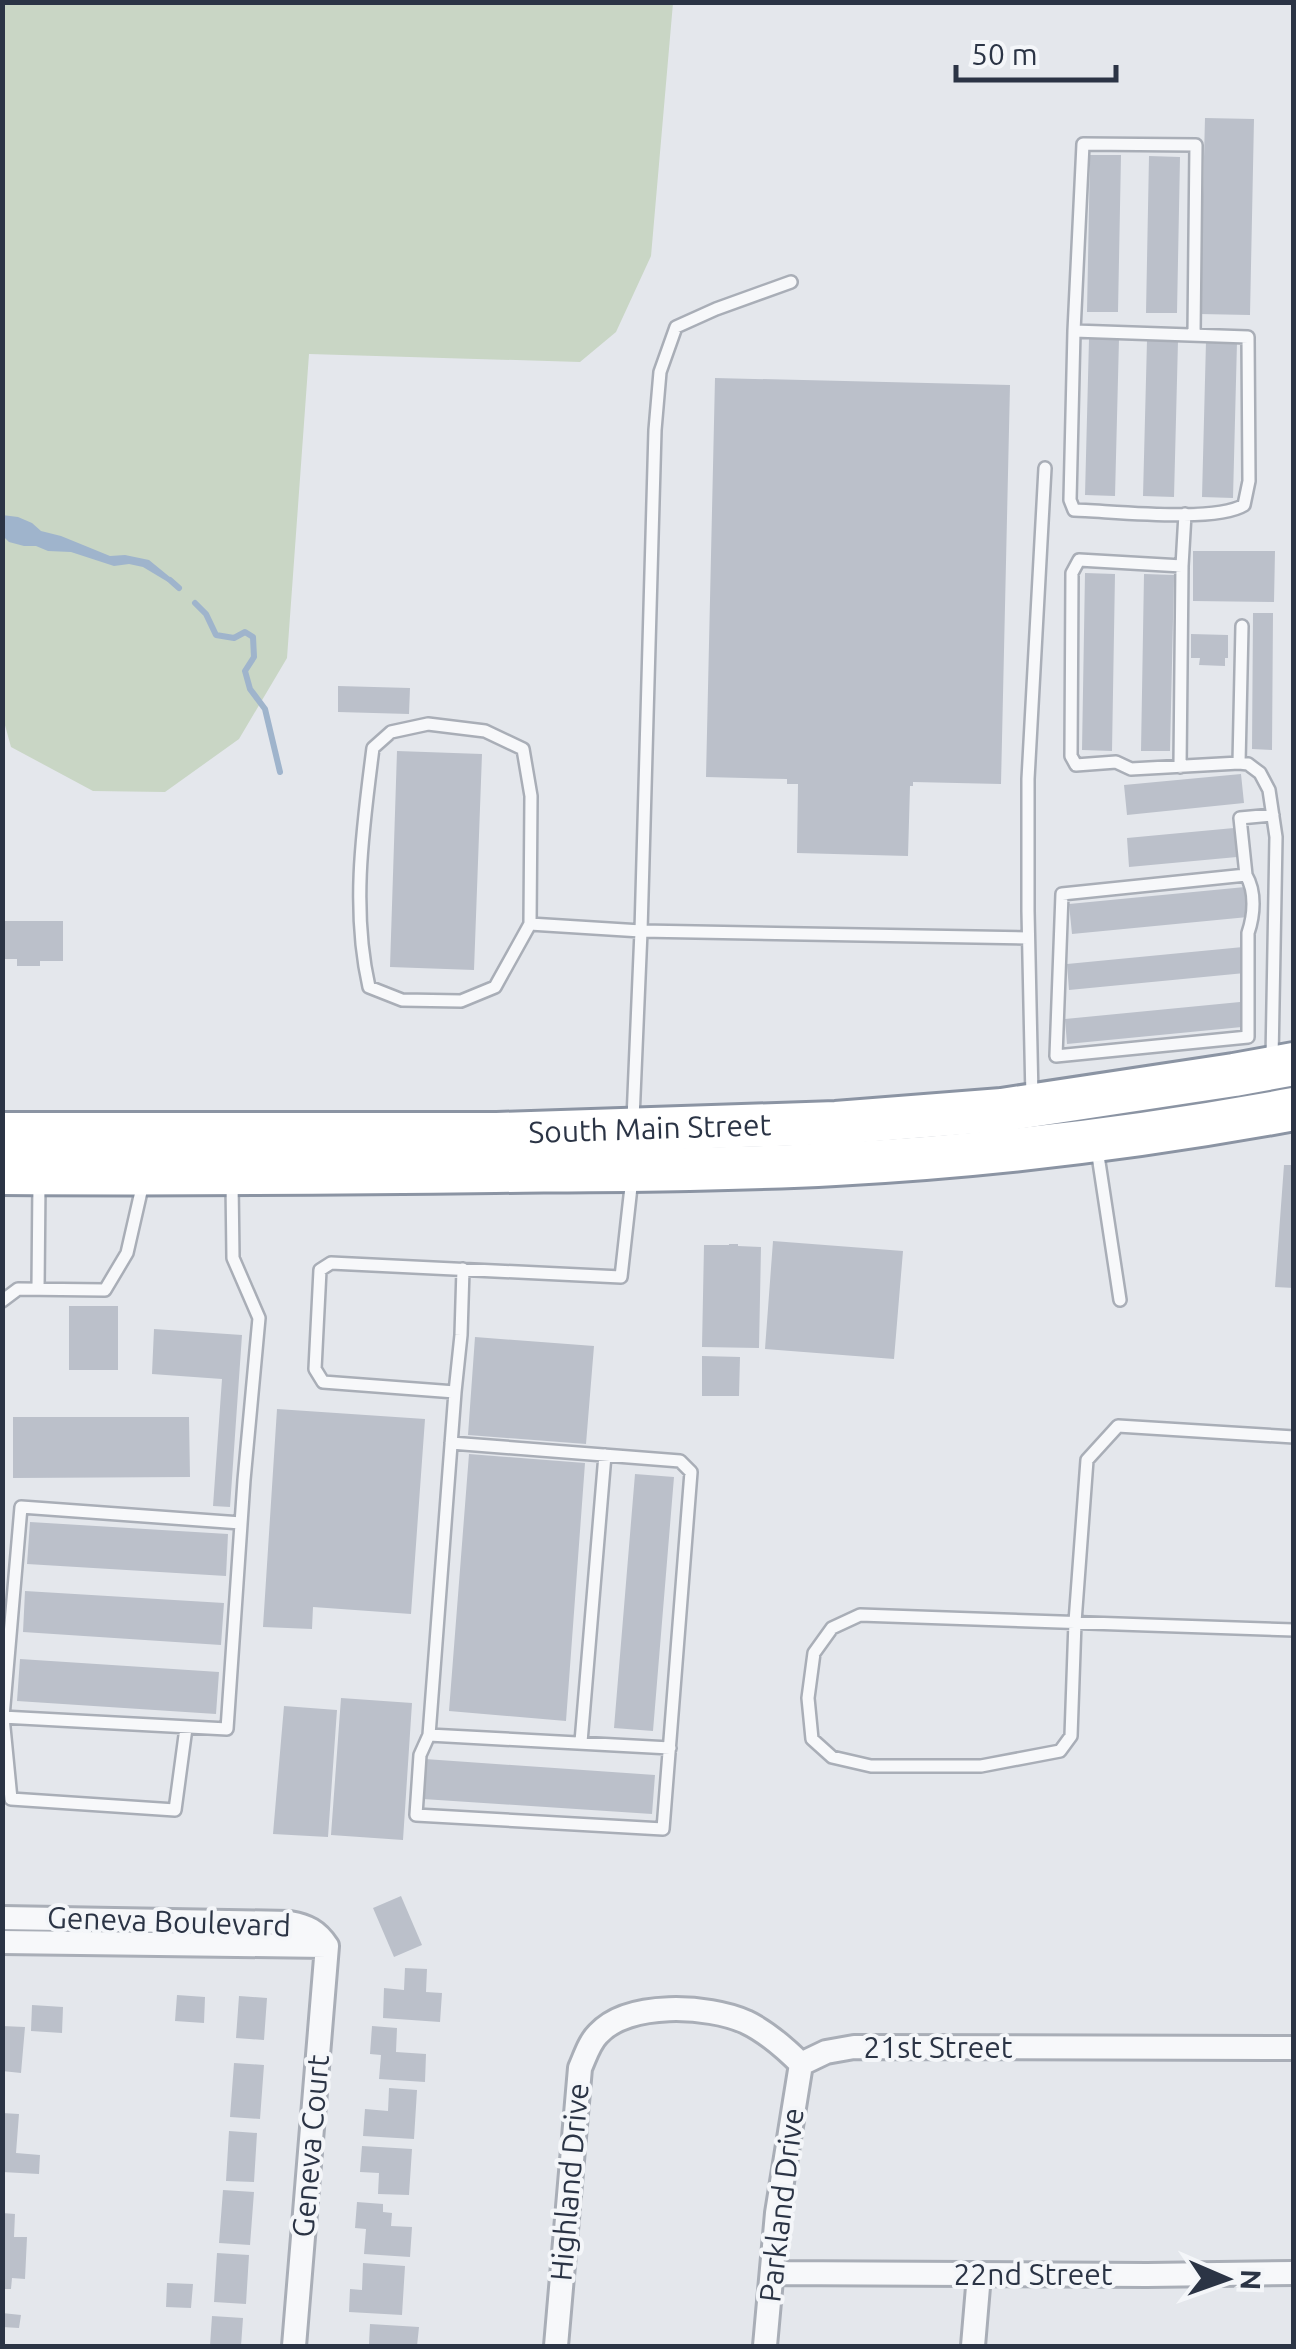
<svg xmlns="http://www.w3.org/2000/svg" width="1296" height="2349" font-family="Ubuntu,sans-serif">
	<rect width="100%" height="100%" fill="#e4e7ec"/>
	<path fill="#c9d6c5" d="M3,3H673L651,256L616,332L580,362L309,354L287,658L239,739L165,792L93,791L11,747L3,718Z"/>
	<path fill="#9fb4cc" d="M2,515L18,517L32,523L41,531L61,536L110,556L125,555L149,560L171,578L168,582L143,567L129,564L114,566L71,552L48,551L36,546H24L9,542L3,536Z"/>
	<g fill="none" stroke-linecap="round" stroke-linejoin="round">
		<path stroke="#9fb4cc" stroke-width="6" d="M170,580L179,588
			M195,603L206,614L216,635L234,638L245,632L253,637L254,657L245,671L250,689L265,709L280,772"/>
	</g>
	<path fill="#bbc0ca" d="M1205,118L1254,119L1250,315L1200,314Z
		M1090,155H1121L1118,312H1087Z
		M1149,156L1180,157L1177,313H1146Z
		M1089,339H1119L1115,496L1085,495Z
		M1147,340L1178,341L1174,497L1143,496Z
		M1206,341L1237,342L1233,498L1202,497Z
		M715,378L1010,385L1001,784L913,782V786H910L908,856L797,853L798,784H787V779L706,777Z
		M1193,551H1275L1274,602L1193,601Z
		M1085,573L1115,574L1112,751L1082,750Z
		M1144,574L1174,575L1170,751H1141Z
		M1253,613H1273L1272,750L1252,749Z
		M1191,634L1228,635V658H1225V666L1199,665L1200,658H1191Z
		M338,686L410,688L409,714L338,712Z
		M397,751L482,754L474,970L390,967Z
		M1241,774L1244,803L1127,815L1124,785Z
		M1234,828L1237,857L1129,867L1127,838Z
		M1245,887L1248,917L1072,934L1069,904Z
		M2,921H63V961H40V966H17V959H2Z
		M1243,947L1245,973L1069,990L1067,964Z
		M1240,1002L1242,1027L1067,1044L1065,1019Z
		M1284,1165H1294V1288L1275,1287Z
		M773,1241L903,1251L894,1359L765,1349Z
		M729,1244H738V1246L761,1247L759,1348L702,1347L704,1245H729Z
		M69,1306H118V1370H69Z
		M154,1329L242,1335L230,1507L213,1506L222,1379L152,1374Z
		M475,1337L594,1346L586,1444L468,1435Z
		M702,1356L740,1357L739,1396H702Z
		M277,1409L425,1419L411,1614L313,1607L312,1629L263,1627Z
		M13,1417H189L190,1477L13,1478Z
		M469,1454L585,1463L566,1721L449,1711Z
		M635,1474L674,1477L653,1731L614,1728Z
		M30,1522L228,1534L226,1576L27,1564Z
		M25,1591L224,1603L221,1645L23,1632Z
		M20,1659L219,1672L216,1714L17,1701Z
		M341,1698L412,1703L403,1840L331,1835Z
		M284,1706L337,1710L328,1837L273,1834Z
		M425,1759L655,1775L652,1814L423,1799Z
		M401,1896L422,1945L394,1957L373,1908Z
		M405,1968L427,1969L426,1992L442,1993L440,2022L383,2018L384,1988L404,1990Z
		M177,1995L205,1997L204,2023L175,2021Z
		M239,1996L267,1998L264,2040L236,2038Z
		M32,2005L63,2007L62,2033L31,2031Z
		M2,2026L25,2027L21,2073L2,2071Z
		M372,2026L397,2028L396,2052L426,2054L425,2082L379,2079L381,2055L370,2054Z
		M234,2063L264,2065L260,2119L230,2117Z
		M389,2088L417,2090L414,2139L363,2136L365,2109L388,2111Z
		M2,2113L19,2114L16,2153L40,2155L39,2174L2,2172Z
		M229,2131L257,2133L254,2182L226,2181Z
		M362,2146L412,2149L409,2195L378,2194L379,2173L360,2172Z
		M223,2190L254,2192L250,2245L219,2243Z
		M357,2202L383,2204V2212L392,2213L391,2226L412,2227L410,2257L364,2254L366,2229L355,2228Z
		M2,2213L15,2214L14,2237H27L25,2279L12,2278L11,2289H2Z
		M217,2253L249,2255L246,2304L214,2302Z
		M363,2263L405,2266L402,2315L349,2312L350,2289L362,2290Z
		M167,2283L193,2284L191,2308L166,2307Z
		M2,2313L21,2315L19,2328L2,2327Z
		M212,2316L243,2318L241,2346H210Z
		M370,2324L419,2327L417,2346L369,2344Z"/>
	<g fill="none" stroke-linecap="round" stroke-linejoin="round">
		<defs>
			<path id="lane" d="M1074,331L1248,337L1249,481L1244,505C1215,523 1111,511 1074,510L1070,500Z
				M1074,331L1083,144L1196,145L1194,334
				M1182,566L1185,514
				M1239,763L1242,626
				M1180,767L1182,566L1079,560L1072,573L1071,756L1076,765L1116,762L1131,769L1239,763L1248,764L1260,773L1269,790L1276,837L1272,1059
				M1246,875C1256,892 1254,915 1248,933V1037L1056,1056L1062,894L1246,875L1240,818L1273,815
				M530,924L495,987L461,1001L402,1000L369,987C351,908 363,827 373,748L391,732L428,724L485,731L523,749L531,796L530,924L641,931L655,430L660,372L676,327L716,309L791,282
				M1032,1098L1028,911V779L1045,468
				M633,1119L641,931L1028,938
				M1097,1149L1120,1300
				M463,1269L461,1335L455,1392L323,1382L315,1369L320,1270L331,1263L621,1277L632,1178
				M38,1289L39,1182
				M2,1301L18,1289L105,1290L127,1253L143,1183
				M1294,1437L1118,1426L1087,1460L1075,1622L1071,1736L1060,1751L981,1766H871L832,1757L812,1739L808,1698L814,1653L832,1628L860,1615L1294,1630
				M451,1443L680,1461L691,1472L663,1829L416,1815L420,1755L429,1735L455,1392
				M2,1717L227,1729L244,1480L259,1318L233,1258L232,1182
				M186,1728L175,1810L11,1799L3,1717L21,1507L241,1523
				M429,1735L670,1748
				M581,1742L605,1455"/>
			<path id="street" d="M2,1918L290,1923C307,1926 317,1931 327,1946
				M2,1942L327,1946
				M801,2064L826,2052L854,2047L1294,2048
				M772,2273L1147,2275L1294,2273
				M294,2346L327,1946
				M556,2346L580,2068C585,2057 589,2043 598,2034C628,2001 708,2005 746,2022C767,2032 785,2048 801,2064
				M765,2346L777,2213L801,2064
				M973,2346L979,2275"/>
			<g id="highway">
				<path id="s1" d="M2,1134H497L836,1123L1002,1110L1234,1075L1294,1064"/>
				<path d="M2,1173C167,1174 331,1173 495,1171C608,1170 722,1170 835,1164C989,1156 1142,1137 1294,1109"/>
			</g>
		</defs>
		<use href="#lane" stroke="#a9aeb7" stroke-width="16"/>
		<use href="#street" stroke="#a9aeb7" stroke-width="28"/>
		<use href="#highway" stroke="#8b94a3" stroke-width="48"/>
		<use href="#lane" stroke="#f7f8fa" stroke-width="11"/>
		<use href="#street" stroke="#f7f8fa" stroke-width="22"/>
		<use href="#highway" stroke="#fff" stroke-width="42"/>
	</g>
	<g text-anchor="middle" stroke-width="8" stroke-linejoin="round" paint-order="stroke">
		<g font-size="30" fill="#2b3445" stroke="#f4f6f9">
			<text dy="10" stroke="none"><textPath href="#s1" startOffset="648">South Main Street</textPath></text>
			<text transform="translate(169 1922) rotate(2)" y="10">Geneva Boulevard</text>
			<text x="938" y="2058">21st Street</text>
			<text transform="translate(311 2146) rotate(-85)" y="10">Geneva Court</text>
			<text transform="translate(570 2182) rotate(-85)" y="10">Highland Drive</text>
			<text transform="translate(782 2205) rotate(-83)" y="10">Parkland Drive</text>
			<text x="1033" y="2285">22nd Street</text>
		</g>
	</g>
	<rect width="1296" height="2349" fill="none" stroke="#2b3445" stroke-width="10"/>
	<g transform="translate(1226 2279) rotate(92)" stroke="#f4f6f9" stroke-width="8" paint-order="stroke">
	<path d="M0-8L18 38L0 25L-18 38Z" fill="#2b3445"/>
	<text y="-15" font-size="28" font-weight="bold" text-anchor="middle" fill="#2b3445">N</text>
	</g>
	<path d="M956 65v15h160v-15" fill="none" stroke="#2b3445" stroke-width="5"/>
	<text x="971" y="65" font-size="30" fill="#2b3445" stroke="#f4f6f9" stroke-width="8" paint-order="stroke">50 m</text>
</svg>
